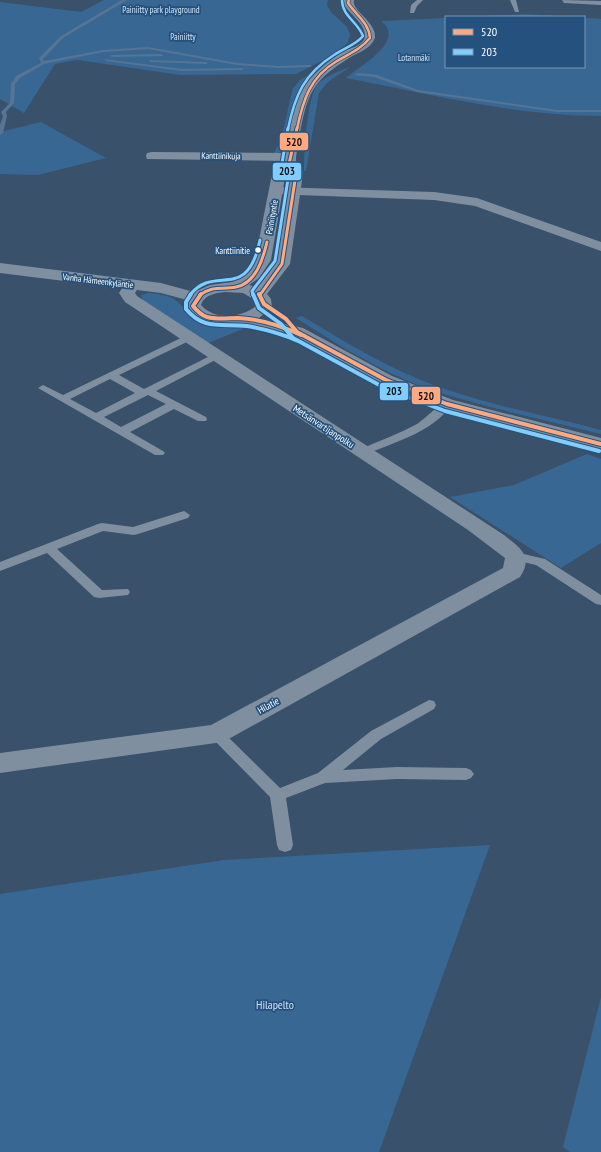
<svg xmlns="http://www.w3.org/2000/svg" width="601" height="1152" font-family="'PT Sans Narrow',sans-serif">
	<rect width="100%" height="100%" fill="#39516a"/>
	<path fill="#396794" d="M104,0H328L327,5L331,12L347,27L350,35L348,42L341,49L327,58L296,74L180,75L78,60L55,64L24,113L0,99V2L81,12Z
		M526,14L573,17H468Z
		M446,18V67H584V18L601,19V116C515,116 430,94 346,78C359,66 407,42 381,21Z
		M328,63L305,80L298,91L287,148L278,153H274L281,139L293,88L300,80Z
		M350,67L328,82L319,93L306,171H304C304,153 307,98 317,85C324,76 340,71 350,67Z
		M41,122L106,158L38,175L0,174V132Z
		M149,293C158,294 170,295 178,302C185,308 187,317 197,321C211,327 241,323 248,327L208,343L143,301L141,295Z
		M302,316C332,334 363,353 394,368C459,400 532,412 601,430V434L490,407L429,390L390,373L347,350L296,318Z
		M587,454L601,459V543L561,568L450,497L514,485Z
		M490,845L379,1152H0V894L224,860Z
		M601,997V1152H570L563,1147Z"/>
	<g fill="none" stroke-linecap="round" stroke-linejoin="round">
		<path fill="#567494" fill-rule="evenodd" d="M122,0H127L63,38L43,59L44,61L103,50L148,47L237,63L279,66L310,65L312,66L310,67L279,68L237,65L148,49L103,52L44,64L20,78L15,84L14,103L6,112L7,116L3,133L0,135V125L3,116L1,112L10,103L11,84L16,76L41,63L39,58L61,36Z
			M161,54L163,56L112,57L110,56L112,55Z
			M104,59L182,69L242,68L244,69L242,70L182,71L106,61Z
			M149,60L206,62L208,63L206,64L151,62Z
			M357,73L377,75L418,90L557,110H601V112H557L417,92L374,77L355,75Z"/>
		<path fill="#7f8fa0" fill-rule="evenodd" d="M417,0H423L417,6L414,13H410L411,5Z
			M510,0H516L519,12H515Z
			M562,0L601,1V5L564,3Z
			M189,334L193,335L194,337L193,339L119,375L144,389L214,354L218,353L223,356L156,391L206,417L207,419L206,421H198L174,409L130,432L163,451L165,453L163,455H155L38,388L43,385L63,395ZM110,379L135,393L96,413L70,399ZM148,395L166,404L121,427L104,417Z
			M447,401L452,404C433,432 397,441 367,454H359L357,452L359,450C378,441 399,434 417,424C425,419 441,402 447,401Z
			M184,511L190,515L188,518L138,534L134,535L103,531L57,549L102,590L128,589L130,592L128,595L99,598L94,597L47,553L0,571V562L98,524L102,523L133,527Z
			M515,552L545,559L601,595V605L596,604L536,565L510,559L509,556Z
			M429,700L434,701L436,705L434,709L381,739L343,770L397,767L466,768L471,770L474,774L471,778L466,780L397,779L325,783L286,798L293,845L291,850L285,852L279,850L277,845L270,797L208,734L211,730L216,729L221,730L280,788L318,773L371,731Z"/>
		<path fill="#7f8fa0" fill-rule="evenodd" d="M152,152L290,153L296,157L290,161L147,159L146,156L147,153Z
			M276,187L434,192L477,198L601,242V251L475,206L434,200L271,194L269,191L271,188Z
			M132,280L138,282L140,285L135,293L137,296L504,535C520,548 534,556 520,577L225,741L216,743L0,773V753L211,725L503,568L505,558L468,530L125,302L119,293L126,282Z"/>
		<path fill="#7f8fa0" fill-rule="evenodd" d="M344,0H354C351,11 376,21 375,38C370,50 358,52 349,58C338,65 326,73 318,83C303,100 300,136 296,157V163L303,170V174L290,264L267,294L271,299L272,307L259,318L303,328L392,376L453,400L601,438V450L441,408L380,384L291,336L242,324L227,326L201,321L193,316L185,306L187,300L161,293L0,273V263L161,283L194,292L210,285L232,282L248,272L255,260L273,169L283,162C288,130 293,91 319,70C327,62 337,55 347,50C351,48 356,47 361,43C363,41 365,39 365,36C365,23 349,14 343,3ZM288,170L289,174L274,264L256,287L249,285L259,278L271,260L286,171ZM225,292L243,293L255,300L256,306C241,318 215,321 201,305C204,295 215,293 225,292Z"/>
		<defs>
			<path id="bus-1-far2" d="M297,129C303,100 310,77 337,61C349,54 361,49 370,38C369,23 356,15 348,3L349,0"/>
			<path id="bus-1-far1" d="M200,295C213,285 222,290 236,287C256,283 263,259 267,242
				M260,295L282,264L296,174V170L289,164L297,128"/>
			<path id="bus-1" d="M201,294L193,306C197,311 201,315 207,317C218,320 228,318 238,318C260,319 282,326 301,335
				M259,294L264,304L286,319L297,332L386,380L447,404L601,444"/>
			<path id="bus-2-far2" d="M288,129C295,95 304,74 334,55C344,48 356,45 363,36C358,22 342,16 342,0"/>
			<path id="bus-2-far1" d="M190,295C215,263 247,304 260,240
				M253,295L252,291L275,261L289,173L283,168L282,163L288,128"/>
			<path id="bus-2" d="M191,294L186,302V309C204,331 222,323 247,326C264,329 282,334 298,341
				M253,294L259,308L281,324L293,338L383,387L445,411L599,451"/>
		</defs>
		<use href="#bus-1-far2" stroke="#25517e" stroke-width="4"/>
		<use href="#bus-1-far1" stroke="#25517e" stroke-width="5"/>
		<use href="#bus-1" stroke="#25517e" stroke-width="6"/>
		<use href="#bus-2-far2" stroke="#25517e" stroke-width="4"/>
		<use href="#bus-2-far1" stroke="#25517e" stroke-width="5"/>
		<use href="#bus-2" stroke="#25517e" stroke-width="6"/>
		<use href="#bus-1-far2" stroke="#ffa980" stroke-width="2.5"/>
		<use href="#bus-1-far1" stroke="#ffa980" stroke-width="3"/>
		<use href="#bus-1" stroke="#ffa980" stroke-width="4"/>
		<use href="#bus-2-far2" stroke="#80cdff" stroke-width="2.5"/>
		<use href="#bus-2-far1" stroke="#80cdff" stroke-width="3"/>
		<use href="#bus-2" stroke="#80cdff" stroke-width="4"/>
	</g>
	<circle fill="#fff" stroke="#25517e" stroke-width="1.5" cx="258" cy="250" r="3.5"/>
	<g text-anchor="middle" stroke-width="3.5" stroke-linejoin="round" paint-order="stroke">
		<g font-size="9" fill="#cee1f4" stroke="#25517e">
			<text x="161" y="13">Painiitty park playground</text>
			<text x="183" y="40">Painiitty</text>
			<text x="414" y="61">Lotanmäki</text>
		</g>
		<g font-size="9" fill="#fff" stroke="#25517e">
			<text transform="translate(221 156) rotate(1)" y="3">Kanttiinikuja</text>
			<text transform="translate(272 217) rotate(-80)" y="3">Painiityntie</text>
			<text transform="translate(98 281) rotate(7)" y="3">Vanha Hämeenkyläntie</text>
		</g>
		<g font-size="9" fill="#fff" stroke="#25517e" text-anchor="end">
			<text x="250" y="254">Kanttiinitie</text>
		</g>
		<g font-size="10" fill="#fff" stroke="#25517e">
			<text transform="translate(324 426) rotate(33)" y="4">Metsänvartijanpolku</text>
			<text transform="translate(268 705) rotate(-29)" y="4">Hilatie</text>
		</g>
		<g font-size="12" fill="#cee1f4" stroke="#25517e">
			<text x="275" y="1009">Hilapelto</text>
		</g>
	</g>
	<g stroke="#25517e" stroke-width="1.5">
		<rect x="279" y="132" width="30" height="19" rx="4" fill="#ffa980"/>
		<rect x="272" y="162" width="30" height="19" rx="4" fill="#80cdff"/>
		<rect x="379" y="382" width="30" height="19" rx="4" fill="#80cdff"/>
		<rect x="411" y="386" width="30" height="19" rx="4" fill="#ffa980"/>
	</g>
	<g font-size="11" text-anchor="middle" font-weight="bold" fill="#111">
		<text x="294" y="146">520</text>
		<text x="287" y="175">203</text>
		<text x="394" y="395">203</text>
		<text x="426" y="400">520</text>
	</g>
	<rect x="445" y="16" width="140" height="52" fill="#25517e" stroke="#7c97b2"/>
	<rect x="453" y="29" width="20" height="6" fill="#ffa980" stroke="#7c97b2"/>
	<text x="481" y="36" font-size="12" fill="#ffffff">520</text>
	<rect x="453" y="49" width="20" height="6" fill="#80cdff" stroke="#7c97b2"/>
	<text x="481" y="56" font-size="12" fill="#ffffff">203</text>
</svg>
